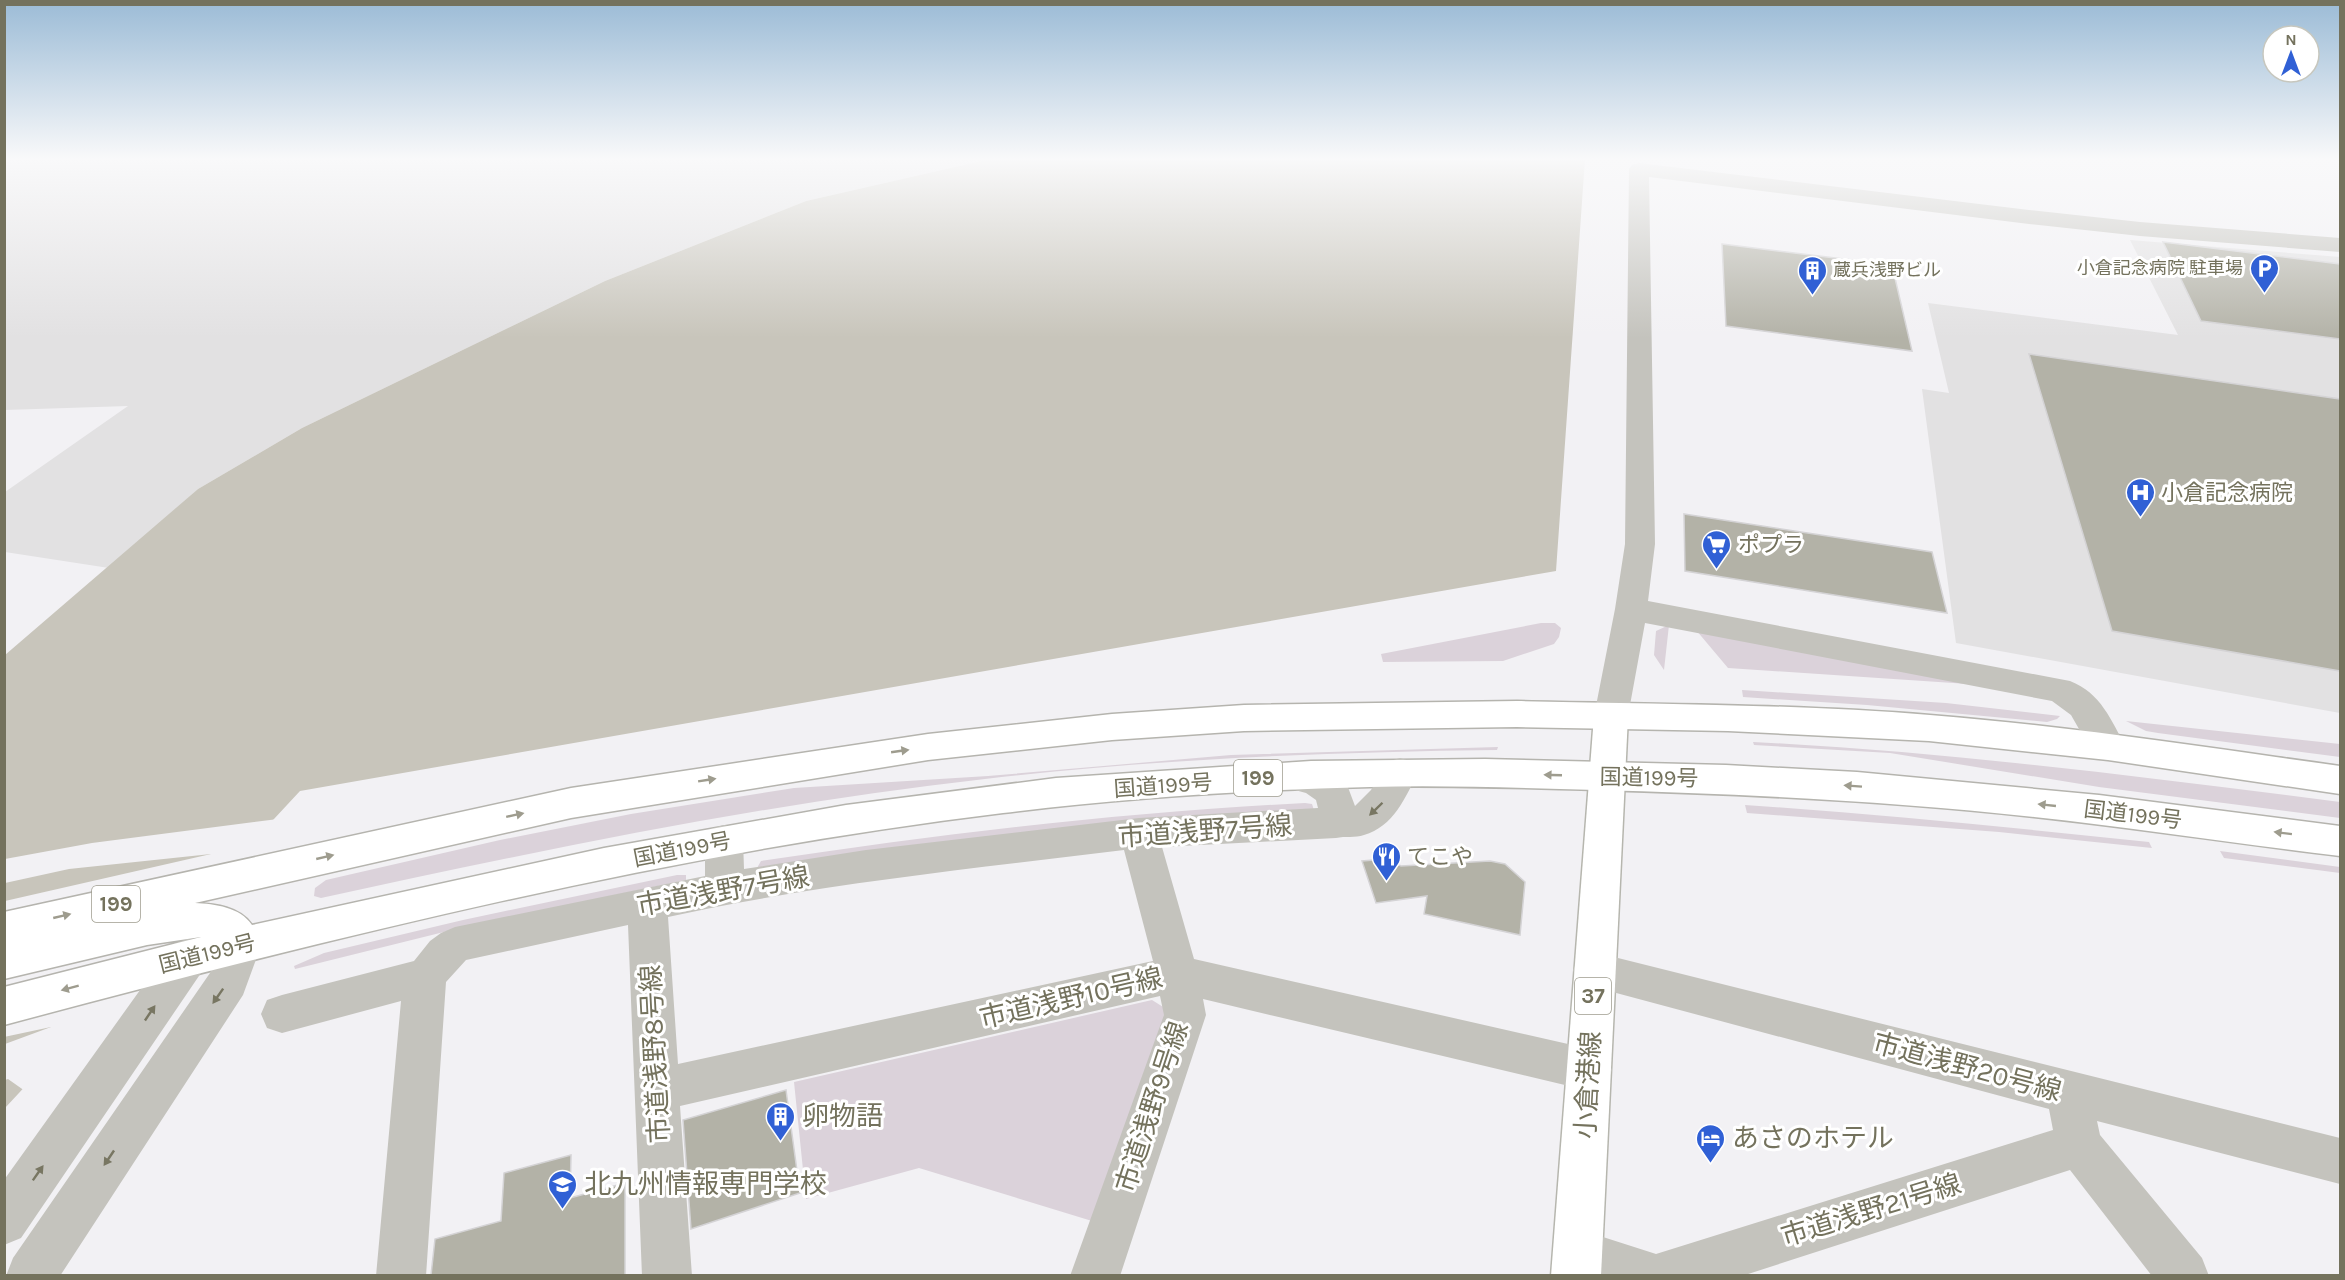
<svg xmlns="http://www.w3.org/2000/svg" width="2345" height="1280" font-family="Karla,'Noto Sans JP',sans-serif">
	<rect width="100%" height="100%" fill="#f2f1f4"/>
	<path fill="#e2e1e2" d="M5,159H990L806,201L605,281L302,428L198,489L109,568L5,552V492L128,406L5,410Z
		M2130,240L2340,257V713L1956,643L1922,389L1949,393L1928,303L2178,335Z"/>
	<path fill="#dbd2da" d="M1541,623H1555L1561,628L1559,637L1554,644L1503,661L1383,662L1381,654Z
		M1669,625L1664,670L1654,655L1656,631Z
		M1696,630L1983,685L1728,668Z
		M1742,690L1946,703L2060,716L2057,719L2047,722L1867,705L1743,697Z
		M2126,721L2340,744V757L2158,733L2146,731Z
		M1753,742C1950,752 2145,777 2340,802V818L2099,787L1890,753L1754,745Z
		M1498,747L1497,750C1326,752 1156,759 985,779C762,804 541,850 321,898L314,896L315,888L326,880L500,840L631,814L794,788L988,776L1231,755Z
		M1305,803L1312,804L1314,810L757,868L761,861C942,834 1122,812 1305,803Z
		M1745,805C1880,814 2015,828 2149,842L2152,848L1999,832L1747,813Z
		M2220,851L2340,867V873L2224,858Z
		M677,875H686V880L464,927L295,969L294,966L324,953L463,920Z
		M1152,1000L1168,1010L1092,1221L919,1168L806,1199L794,1082Z"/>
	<path fill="#c8c5bb" d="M990,159H1585L1556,571L300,791L5,1108V655L198,489L302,428L605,281L806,201Z"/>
	<path fill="#f2f1f4" d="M278,819L25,1091L8,1079L5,1080V1044L51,1027L4,1037L5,901L211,854L69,869L5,883V859L92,843Z"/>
	<path fill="#b3b2a7" stroke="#d4d3d5" stroke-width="1.5" d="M2163,242L2340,264V339L2201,321Z
		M1722,244L1892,265L1912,351L1726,326Z
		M2029,354L2340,399V671L2112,631Z
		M1684,514L1932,552L1947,613L1685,571Z
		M1386,859L1401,866L1490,861L1505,864L1525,882L1520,935L1424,914L1427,896L1376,903L1362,861Z
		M786,1090L800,1193L691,1229L683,1120Z
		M571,1155L570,1198L625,1183V1275H431L435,1239L501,1221L504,1173Z"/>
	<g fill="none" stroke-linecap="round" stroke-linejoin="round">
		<defs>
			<path id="major" d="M1611,703L1623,707L1628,716L1601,1276H1551L1594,716L1599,707Z"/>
			<path id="highway" d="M1517,701C1654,704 1793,704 1930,715C2067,726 2204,747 2340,766V794L2108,760L1929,741L1728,731L1517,727L1244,731L1112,740L928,760L571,818L195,903C215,904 240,907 252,925L604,848L846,805L1056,778L1311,761L1485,759L1726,765L1857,772L2099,795L2340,826V856C2238,844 2137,828 2034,817C1888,801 1743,794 1596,790C1521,788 1445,785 1370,787C1248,790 1124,798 1003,813C665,854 333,937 4,1025V987L201,937L147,945L4,979V912L571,788L928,734L1112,714L1244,705Z"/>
		</defs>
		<use href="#major" stroke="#b6b6ae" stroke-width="3"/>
		<use href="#highway" stroke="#b5b4ae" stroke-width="3"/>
		<path fill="#c4c3bd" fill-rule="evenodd" d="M1639,163L2029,210L2140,222L2340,238V252L2140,236L2029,224L1649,177L1655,544L1648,601L2070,681C2101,693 2111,720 2126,747L2121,757L2108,760L2095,757L2071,715L2052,701L1645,623L1628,716L1623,725L1611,729L1599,725L1594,716L1615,609L1625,544L1629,169L1632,165Z
			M1400,758L1413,762L1418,772C1406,797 1393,827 1364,835C1355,838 1345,836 1336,838L1162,847L1194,959L1590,1049L1606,1055L1612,1070L1606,1085L1590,1091L1203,999L1206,1015L1120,1276H1070L1164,1015L1160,996L680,1106L692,1276H642L628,925L466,960L446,982L426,1276H376L401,1001L282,1033L267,1028L261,1014L267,1000L282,995L414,961L430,941L441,933L455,927L705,876V840L710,829L724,825L738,829L743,840L744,869L866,850L1139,818L1318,808L1316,800L1306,793L1280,786L1275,776L1280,766L1293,762L1330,772L1346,782L1355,806L1371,790L1387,762ZM1124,850L1153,961L678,1064L668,917C818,884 972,869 1124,850Z
			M242,925L256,931L262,943L243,995L60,1276H6L13,1258L210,973L228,931Z
			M188,939L203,944L209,957L203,970L21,1238L4,1245V1180L173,944Z
			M1594,952L2340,1138V1184L2097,1121L2100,1135L2202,1258L2209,1276H2152L2070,1170L1742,1276H1571L1561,1271L1553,1254L1561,1237L1578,1229L1656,1254L2053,1130L2049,1109L1579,983L1573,970L1579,957Z"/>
		<use href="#major" fill="#fff" fill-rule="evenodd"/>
		<use href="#highway" fill="#fff" fill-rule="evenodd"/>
	</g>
	<defs><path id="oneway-solid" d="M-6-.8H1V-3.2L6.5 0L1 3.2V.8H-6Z" transform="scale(1.5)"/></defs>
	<g fill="#9e9c8e">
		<use href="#oneway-solid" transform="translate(900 751) rotate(-8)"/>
		<use href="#oneway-solid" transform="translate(1553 775) rotate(-178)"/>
		<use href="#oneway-solid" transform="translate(707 780) rotate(-9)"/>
		<use href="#oneway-solid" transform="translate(1853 786) rotate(-176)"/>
		<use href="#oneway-solid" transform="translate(2047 805) rotate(-174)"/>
		<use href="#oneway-solid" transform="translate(515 815) rotate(-12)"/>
		<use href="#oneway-solid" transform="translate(2283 833) rotate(-173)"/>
		<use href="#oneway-solid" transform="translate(325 857) rotate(-13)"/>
		<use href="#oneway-solid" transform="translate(62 916) rotate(-13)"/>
		<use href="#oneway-solid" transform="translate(70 988) rotate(165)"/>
	</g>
	<g fill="#787662">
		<use href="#oneway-solid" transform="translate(1376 809) rotate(136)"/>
		<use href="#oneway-solid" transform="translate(218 996) rotate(125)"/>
		<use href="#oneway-solid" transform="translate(150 1013) rotate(-56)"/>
		<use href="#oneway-solid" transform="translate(109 1158) rotate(124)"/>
		<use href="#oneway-solid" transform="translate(38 1173) rotate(-55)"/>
	</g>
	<linearGradient id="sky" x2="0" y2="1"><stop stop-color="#9bbbd6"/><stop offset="0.47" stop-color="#f9f9fa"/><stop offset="1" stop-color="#f9f9fa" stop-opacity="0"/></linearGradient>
	<rect width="2345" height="338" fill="url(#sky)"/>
	<defs>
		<symbol id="parking-pin" viewBox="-11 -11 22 30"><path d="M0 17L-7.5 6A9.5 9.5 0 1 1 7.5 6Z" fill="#3060d5" stroke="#fff"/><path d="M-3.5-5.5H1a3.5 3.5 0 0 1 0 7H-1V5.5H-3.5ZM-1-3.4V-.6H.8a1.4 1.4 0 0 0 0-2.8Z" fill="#fff"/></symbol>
		<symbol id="building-pin" viewBox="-11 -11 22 30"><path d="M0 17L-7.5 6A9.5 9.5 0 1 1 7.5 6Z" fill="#3060d5" stroke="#fff"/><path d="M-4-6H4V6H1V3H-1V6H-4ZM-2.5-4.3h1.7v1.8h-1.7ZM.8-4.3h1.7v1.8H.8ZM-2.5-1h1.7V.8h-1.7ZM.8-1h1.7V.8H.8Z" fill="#fff"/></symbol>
		<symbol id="hospital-pin" viewBox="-11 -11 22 30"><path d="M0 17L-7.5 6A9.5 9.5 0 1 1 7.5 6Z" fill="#3060d5" stroke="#fff"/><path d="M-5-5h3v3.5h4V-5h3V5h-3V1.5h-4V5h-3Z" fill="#fff"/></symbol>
		<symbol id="supermarket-pin" viewBox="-11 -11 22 30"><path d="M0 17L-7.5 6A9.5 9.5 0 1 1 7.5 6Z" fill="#3060d5" stroke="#fff"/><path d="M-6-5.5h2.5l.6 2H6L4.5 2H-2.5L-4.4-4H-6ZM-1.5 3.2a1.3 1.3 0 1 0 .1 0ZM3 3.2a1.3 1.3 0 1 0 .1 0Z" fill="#fff"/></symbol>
		<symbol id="restaurant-pin" viewBox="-11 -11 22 30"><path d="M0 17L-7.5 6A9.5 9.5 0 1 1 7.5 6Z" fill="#3060d5" stroke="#fff"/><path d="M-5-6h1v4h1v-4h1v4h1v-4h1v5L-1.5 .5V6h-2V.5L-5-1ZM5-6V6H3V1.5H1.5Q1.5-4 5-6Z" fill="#fff"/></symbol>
		<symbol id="hotel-pin" viewBox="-11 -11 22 30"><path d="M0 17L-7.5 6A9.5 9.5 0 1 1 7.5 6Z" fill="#3060d5" stroke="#fff"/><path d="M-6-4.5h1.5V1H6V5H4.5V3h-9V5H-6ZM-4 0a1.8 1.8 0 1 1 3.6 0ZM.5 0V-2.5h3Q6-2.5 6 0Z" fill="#fff"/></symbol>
		<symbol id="university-pin" viewBox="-11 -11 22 30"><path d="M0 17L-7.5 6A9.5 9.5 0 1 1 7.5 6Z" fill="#3060d5" stroke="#fff"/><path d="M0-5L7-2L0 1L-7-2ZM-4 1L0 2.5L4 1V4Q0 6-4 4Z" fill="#fff"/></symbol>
	</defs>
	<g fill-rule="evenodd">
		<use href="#parking-pin" x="2248" y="252" width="33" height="45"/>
		<use href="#building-pin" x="1796" y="254" width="33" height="45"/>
		<use href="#hospital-pin" x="2124" y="476" width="33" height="45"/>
		<use href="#supermarket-pin" x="1700" y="528" width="33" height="45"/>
		<use href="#restaurant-pin" x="1370" y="840" width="33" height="45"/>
		<use href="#building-pin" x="764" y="1100" width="33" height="45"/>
		<use href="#hotel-pin" x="1694" y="1122" width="33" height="45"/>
		<use href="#university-pin" x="546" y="1168" width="33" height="45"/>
	</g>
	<g text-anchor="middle" stroke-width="6" stroke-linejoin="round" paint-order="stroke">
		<g font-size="18" fill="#74725d" stroke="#fff" text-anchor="end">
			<text x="2243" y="274">小倉記念病院 駐車場</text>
			<text x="1833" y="276" text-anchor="start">蔵兵浅野ビル</text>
		</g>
		<g fill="#fff" stroke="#9e9c8e" stroke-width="1.5">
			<rect x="1234" y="760" width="48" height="36" rx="4.5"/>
			<rect x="92" y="886" width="48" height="36" rx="4.5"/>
			<rect x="1575" y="978" width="36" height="36" rx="4.5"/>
		</g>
		<g font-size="21" font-weight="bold" fill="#74725d">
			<text x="1258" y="785">199</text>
			<text x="116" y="911">199</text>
			<text x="1593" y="1003">37</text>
		</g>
		<g font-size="22" fill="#74725d" stroke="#fff" text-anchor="start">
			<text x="2161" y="500">小倉記念病院</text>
			<text x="1738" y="552">ポプラ</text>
			<text x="1407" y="864">てこや</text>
		</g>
		<g font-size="22" fill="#74725d" stroke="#fff">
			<text transform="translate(1649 777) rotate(1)" y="8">国道199号</text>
			<text transform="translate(1163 785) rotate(-4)" y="8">国道199号</text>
			<text transform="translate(2133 814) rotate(7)" y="8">国道199号</text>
			<text transform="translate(682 849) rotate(-11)" y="8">国道199号</text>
			<text transform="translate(207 953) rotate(-14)" y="8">国道199号</text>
		</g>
		<g font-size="27" fill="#74725d" stroke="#fff">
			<text transform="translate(1205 831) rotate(-4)" y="9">市道浅野7号線</text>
			<text transform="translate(723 891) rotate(-10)" y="9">市道浅野7号線</text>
			<text transform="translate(1071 998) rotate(-13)" y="9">市道浅野10号線</text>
			<text transform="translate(655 1054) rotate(-93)" y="9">市道浅野8号線</text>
			<text transform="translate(1967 1067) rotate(15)" y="9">市道浅野20号線</text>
			<text transform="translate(1588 1085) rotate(-87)" y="9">小倉港線</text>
			<text transform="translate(1152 1107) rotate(-72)" y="9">市道浅野9号線</text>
			<text transform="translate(1871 1210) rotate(-17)" y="9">市道浅野21号線</text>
		</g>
		<g font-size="27" fill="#74725d" stroke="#fff" text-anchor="start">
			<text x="802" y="1125">卵物語</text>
			<text x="1732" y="1147">あさのホテル</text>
			<text x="584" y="1193">北九州情報専門学校</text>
		</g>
	</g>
	<rect width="2345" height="1280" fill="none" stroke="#74725d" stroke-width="12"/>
	<g transform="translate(2291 54)"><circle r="28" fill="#ffffff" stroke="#c7c7be" stroke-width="1.5"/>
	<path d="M0-4.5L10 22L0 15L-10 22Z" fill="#3060d5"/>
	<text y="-9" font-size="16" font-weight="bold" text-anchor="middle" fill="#74725d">N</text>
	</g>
</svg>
